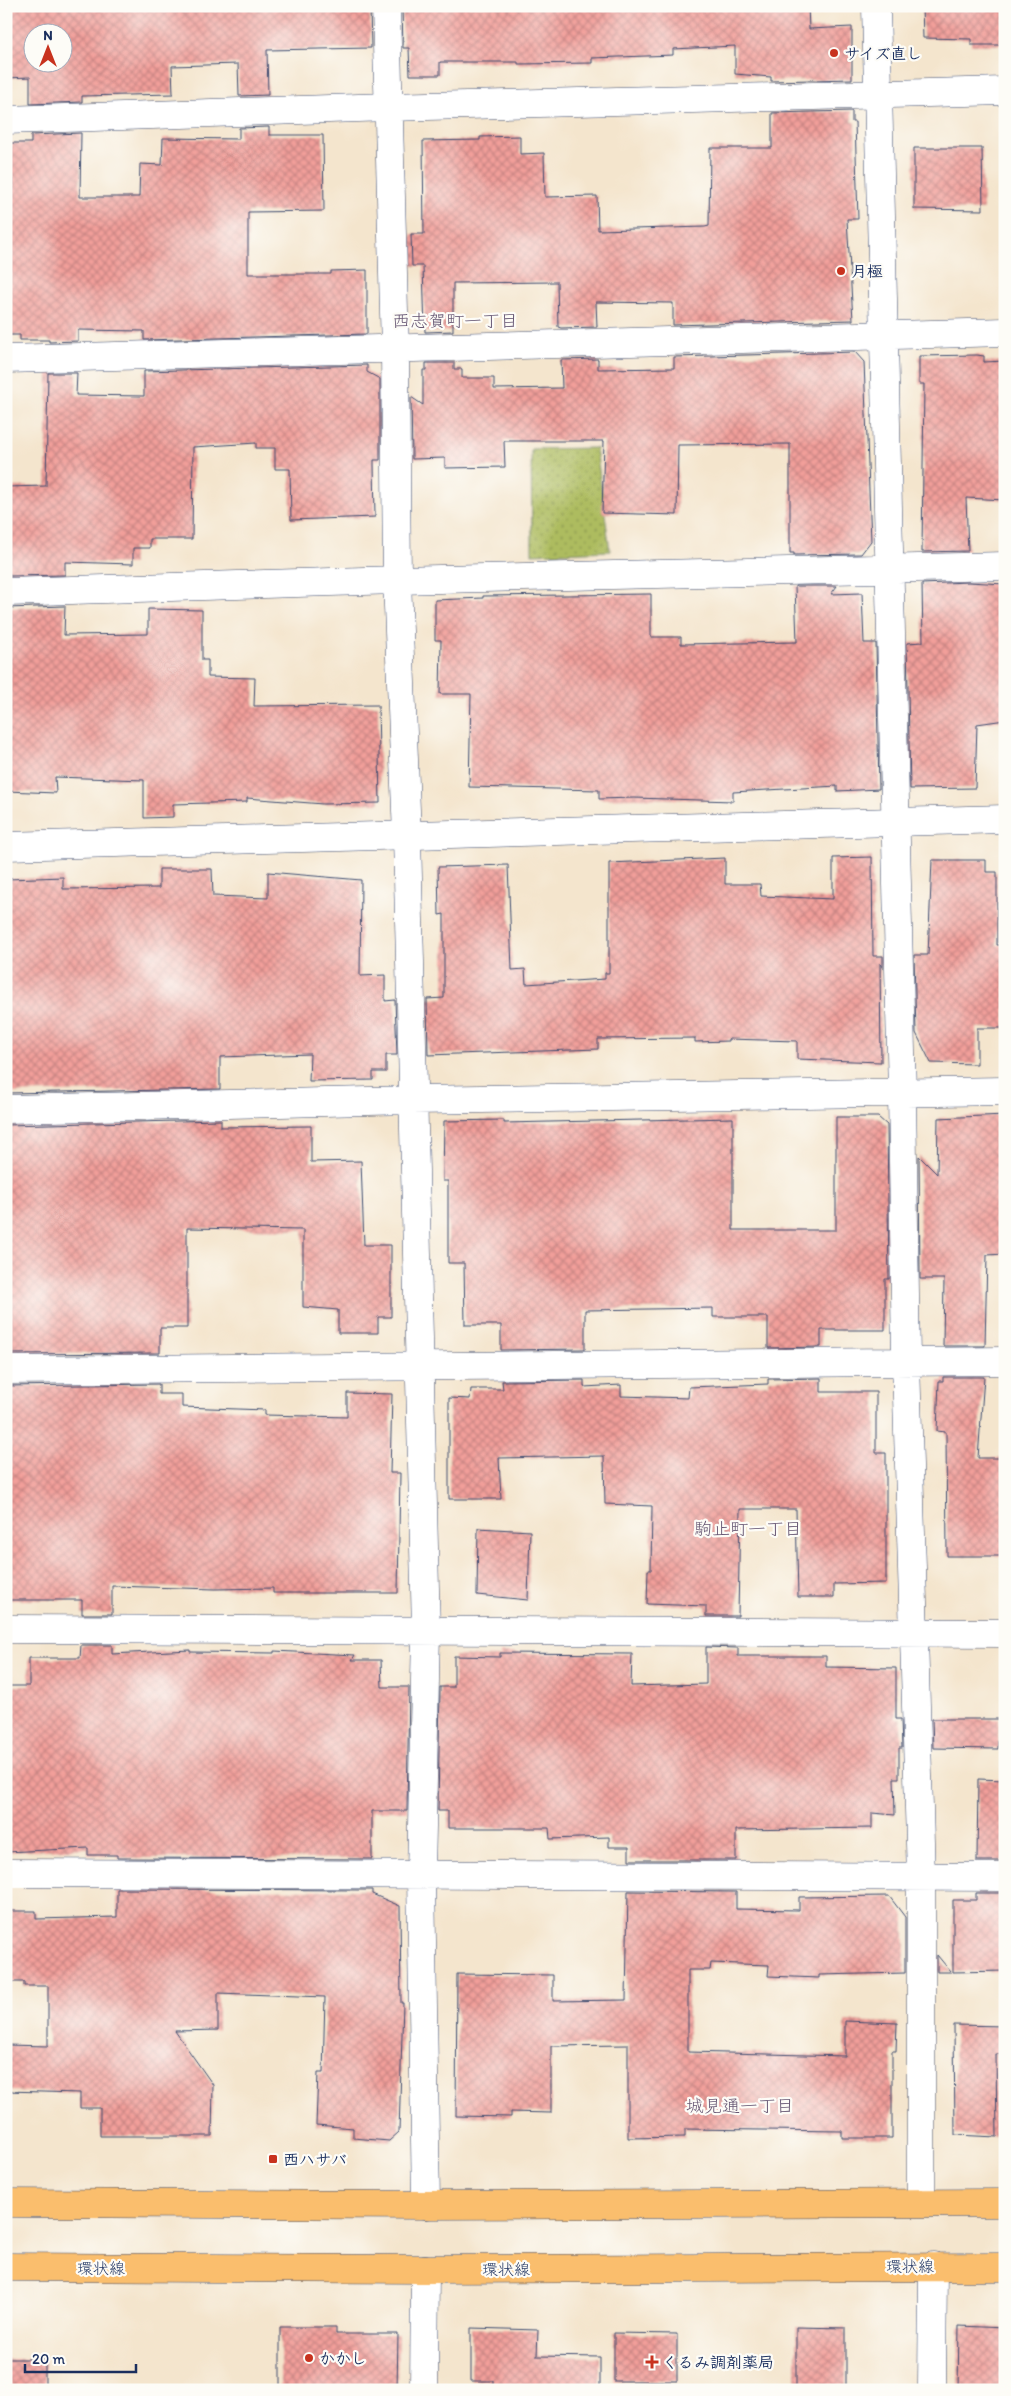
<svg xmlns="http://www.w3.org/2000/svg" width="1011" height="2396" font-family="Itim,'Klee One',sans-serif">
	<defs>
		<pattern id="park-dots" width="8" height="8" patternUnits="userSpaceOnUse" patternTransform="scale(1.25)"><rect width="8" height="8" fill="#adbc5f"/><path d="M2 2h.1M6 6h.1" fill="none" stroke="#8c9952" stroke-width="1.8" stroke-linecap="round"/></pattern>
		<pattern id="building-cross-hatch" width="8" height="8" patternUnits="userSpaceOnUse" patternTransform="scale(1.25)"><rect width="8" height="8" fill="#f29f9a"/><path d="M0 0l8 8M0 8l8-8" fill="none" stroke="#c38281"/></pattern>
	</defs>
	<rect width="100%" height="100%" fill="#fdfcf7"/>
	<filter id="ink" filterUnits="userSpaceOnUse"><feTurbulence type="fractalNoise" baseFrequency=".02" numOctaves="2"/><feDisplacementMap in="SourceGraphic" scale="10" xChannelSelector="R" yChannelSelector="G"/><feConvolveMatrix kernelMatrix="1 2 1 2 8 2 1 2 1" color-interpolation-filters="sRGB"/></filter>
	<filter id="wash" filterUnits="userSpaceOnUse"><feTurbulence type="fractalNoise" baseFrequency=".0096" numOctaves="4" result="noise"/><feDisplacementMap in="SourceGraphic" scale="20" xChannelSelector="R" yChannelSelector="G"/><feGaussianBlur stdDeviation="1.12" result="paint"/><feColorMatrix in="noise" values="0 0 0 0 0 0 0 0 0 0 0 0 0 0 0 0 0 1.4 0 .05"/><feComposite in="paint" operator="in"/></filter>
	<g filter="url(#wash)">
		<rect width="100%" height="100%" fill="#f4e5cd"/>
		<path fill="url(#park-dots)" stroke="#64765e" d="M596,448L610,551L532,554L531,449Z"/>
		<g id="blocks">
			<path fill="url(#building-cross-hatch)" fill-rule="evenodd" d="M6,6L370,8L371,48L267,50L268,95L239,96L238,64L172,66L173,94L82,96V102L30,104V77L6,78ZM32,32H62V62H32Z
				M409,6H808L809,29L852,27V79L771,81V77L735,74V46L673,49V55L592,58V63L518,64V62H440V75H410L409,48H403L402,8H409Z
				M922,6H1005V45H971V39L923,38Z
				M852,111V122H855L858,219H847L853,320L673,325V303L596,302L597,327L561,328L558,327L557,282L453,283V331L425,332L423,266H412L411,234H424L423,141L480,140V137L520,136V154L544,153L545,197L597,196L598,230L705,227L709,226L710,148H772V113Z
				M269,127V135H323L324,211L248,212V274H331V271L367,270V334L144,340V331L78,330V341L49,342V340H20V335H6V257H10L12,179H6V143H31V135L81,133L80,197H139L140,164L162,165L163,138L239,139V128Z
				M914,148H982L983,210L914,209Z
				M855,352L864,362L871,541L861,554L794,555V553H790V444L678,445L677,515L602,513L604,441H504L505,467L445,468V458L412,459L411,397L423,405V370H426V363H454V369H462V378H494V389L562,388L561,360L598,359V369L674,368V357Z
				M977,355L984,356V362L1005,361V500L966,498L968,551L922,552L924,384H919V356Z
				M367,365V372L380,379V460H374V465L375,517L291,520L290,469H275V448H256V443L193,447L192,539H150V548H133V564L65,562V575L9,576V573H6V487L46,486L48,373H77L76,395L144,396V371Z
				M968,582L1005,584V720L977,724L975,788L910,789L907,643L923,642L922,584Z
				M795,586H837L831,594L862,593L864,643H876L879,789L837,791V786L733,792V801L634,798L599,799V790L469,787L471,694H440L441,640H435V600L483,598V596L651,594V637H681V644L797,642Z
				M65,606L64,635L148,634V609L202,610V660H208V677L255,678L254,706L378,705L380,803L323,804L247,798V802L173,804V817L144,818V780L55,777L56,793L6,791L7,608Z
				M872,857L873,956H883V969L880,963L881,1062L797,1059V1041L728,1039V1041L695,1042V1038L598,1039V1049L428,1055L427,999L444,998V914L439,915L438,867L508,865L512,970L525,969L526,984L605,979V973H609V863L725,858V884H760L761,896L833,899V858Z
				M932,860H986V872H997V945H1005V1028H977V1064L931,1063L916,1033L914,955H928Z
				M159,869H212L213,896L268,898V872L361,880L360,976L385,975V1001L395,1000L397,1055H386V1072H373V1080L309,1081L310,1054L220,1057V1089L6,1093L8,879L63,877V889L159,888Z
				M1005,1115V1254L987,1255L985,1346H943L944,1279H920L919,1156L937,1174L938,1118Z
				M836,1117H878L887,1125L889,1279H885V1330H821V1347L768,1348V1317H713V1308L585,1310V1349L501,1350V1325H465L464,1263H448V1181H443L444,1121L504,1120V1123L733,1118V1230H836Z
				M221,1120V1127L311,1126V1162L361,1161L364,1245H391V1317H378V1333H338V1310L303,1307V1230L187,1228V1328H160V1353L6,1354V1125Z
				M943,1377H984L978,1458H1005V1556H947L946,1432L937,1431L939,1381H943Z
				M821,1378V1392H876V1453H886V1583L834,1584V1597H798L796,1509H740L738,1616H706V1606L647,1604L648,1570H651L652,1506L605,1504L604,1456L499,1458L501,1499H449V1398L470,1399L471,1389H503L502,1381L584,1380V1387L621,1385V1396L688,1398L689,1387L768,1384V1379Z
				M159,1384V1394H182V1407L265,1410V1415L347,1417V1393L392,1394L390,1473H400L398,1593H273V1588L215,1589L112,1586V1614H82V1600H6V1386Z
				M478,1528L530,1531L528,1600L477,1595Z
				M81,1645H112V1654L190,1650V1652L274,1653V1651L355,1655L352,1660H381L382,1687H409L407,1811H372V1859L117,1858V1855H88V1848L6,1852V1686H29V1658H80Z
				M706,1647L738,1648V1656H826V1667L896,1668V1719H901L902,1748H899V1778H894L895,1815L872,1813V1828L736,1830V1860H629V1847H609V1837L550,1839L549,1828H448V1811H438L440,1687H454V1656L500,1657V1653L632,1654L631,1686L706,1684Z
				M932,1719H999L998,1749L933,1748Z
				M978,1779L1005,1780V1861H977Z
				M117,1889L372,1890V1894L400,1906L401,2003H403L399,2132L389,2141L353,2138V2128L316,2125L318,2073H323L325,1997L218,1993V2030L175,2031L213,2085L212,2136H100V2108H80V2093L6,2091V2045L48,2046V1986H24V1982H6V1911H36V1919L117,1917Z
				M628,1891L736,1892V1909L799,1910V1897L889,1896L905,1917V1973L819,1975V1978L768,1976L769,1965L711,1963L710,1970H688V2052L845,2056V2021L897,2023L896,2051H892V2138H842V2131L685,2129V2137L628,2138V2045L551,2046V2113L511,2112V2117L456,2116L457,1974L553,1975V2001L626,2000Z
				M976,1893H1005V1971L953,1972V1900H976Z
				M937,1955L951,1972H937Z
				M954,2025L1005,2026V2054H996L997,2137L955,2135Z
				M959,2326L1005,2328V2390H958Z
				M280,2327H336V2334H398L397,2390L280,2388Z
				M796,2327L846,2328V2390H796Z
				M471,2328L538,2330L537,2356L600,2357V2390H493V2381H471Z
				M614,2333L677,2334V2381H614Z
				M6,2359H45V2390H6Z"/>
		</g>
	</g>
	<g filter="url(#ink)">
		<use href="#blocks" fill-opacity="0" stroke="#3c4a6f" stroke-width="1"/>
		<g fill="none" stroke-linecap="round" stroke-linejoin="round">
			<defs>
				<path id="minor" d="M386,6L395,350L397,580L407,836L426,1631L421,1875L426,2205
					M876,6L902,1093L906,1362L921,1877V2202
					M6,120L388,107L1005,91
					M6,359L1005,332
					M6,592L397,580L1005,566
					M6,1109L412,1100L1005,1091
					M6,1370L1005,1361
					M6,1629L1005,1633
					M6,1873L1005,1877
					M424,2390L425,2269
					M932,2390L933,2266"/>
				<path id="tertiary" d="M6,846L1005,819"/>
				<path id="primary" d="M6,2203L426,2205L1005,2203
					M6,2267L425,2269L1005,2267"/>
			</defs>
			<use href="#minor" stroke="#3c4a6f" stroke-width="29"/>
			<use href="#tertiary" stroke="#3c4a6f" stroke-width="29"/>
			<use href="#primary" stroke="#3c4a6f" stroke-width="29"/>
			<use href="#minor" stroke="#fff" stroke-width="28"/>
			<use href="#tertiary" stroke="#fff" stroke-width="28"/>
			<use href="#primary" stroke="#fabe6d" stroke-width="28"/>
		</g>
	</g>
	<g fill="#c8321e" stroke="#fdfcf7" stroke-width="2">
		<circle cx="834" cy="53" r="5"/>
		<circle cx="841" cy="271" r="5"/>
		<rect x="268" y="2154" width="10" height="10" rx="2.5"/>
		<circle cx="309" cy="2358" r="5"/>
		<path d="M649.5 2354.5h5v5h5v5h-5v5h-5v-5h-5v-5h5z"/>
	</g>
	<g text-anchor="middle" stroke-width="4.5" stroke-linejoin="round" paint-order="stroke">
		<g font-size="16" font-weight="bold" fill="#1b2f5e" stroke="#fdfcf7" text-anchor="start">
			<text x="844" y="59">サイズ直し</text>
			<text x="851" y="277">月極</text>
			<text x="283" y="2165">西ハサバ</text>
			<text x="319" y="2364">かかし</text>
			<text x="662" y="2368">くるみ調剤薬局</text>
		</g>
		<g font-size="16" fill="#1b2f5e" stroke="#fdfcf7">
			<text x="910" y="2272">環状線</text>
			<text x="101" y="2274">環状線</text>
			<text x="506" y="2275">環状線</text>
		</g>
		<g font-size="18" fill="#665673" stroke="#fdfcf7">
			<text x="455" y="327">西志賀町一丁目</text>
			<text x="748" y="1535">駒止町一丁目</text>
			<text x="740" y="2112">城見通一丁目</text>
		</g>
	</g>
	<rect width="1011" height="2396" fill="none" stroke="#fdfcf7" stroke-width="25"/>
	<g transform="translate(48 48)"><circle r="24" fill="#fdfcf7" stroke="#a3aaba"/>
	<path d="M0-4L9 19L0 12L-9 19Z" fill="#c8321e"/>
	<text y="-8" font-size="14" font-weight="bold" text-anchor="middle" fill="#1b2f5e">N</text>
	</g>
	<path d="M25 2364v8h111v-8" fill="none" stroke="#1b2f5e" stroke-width="2.5"/>
	<text x="32" y="2364" font-size="15" fill="#1b2f5e" stroke="#fdfcf7" stroke-width="4" paint-order="stroke">20 m</text>
</svg>
